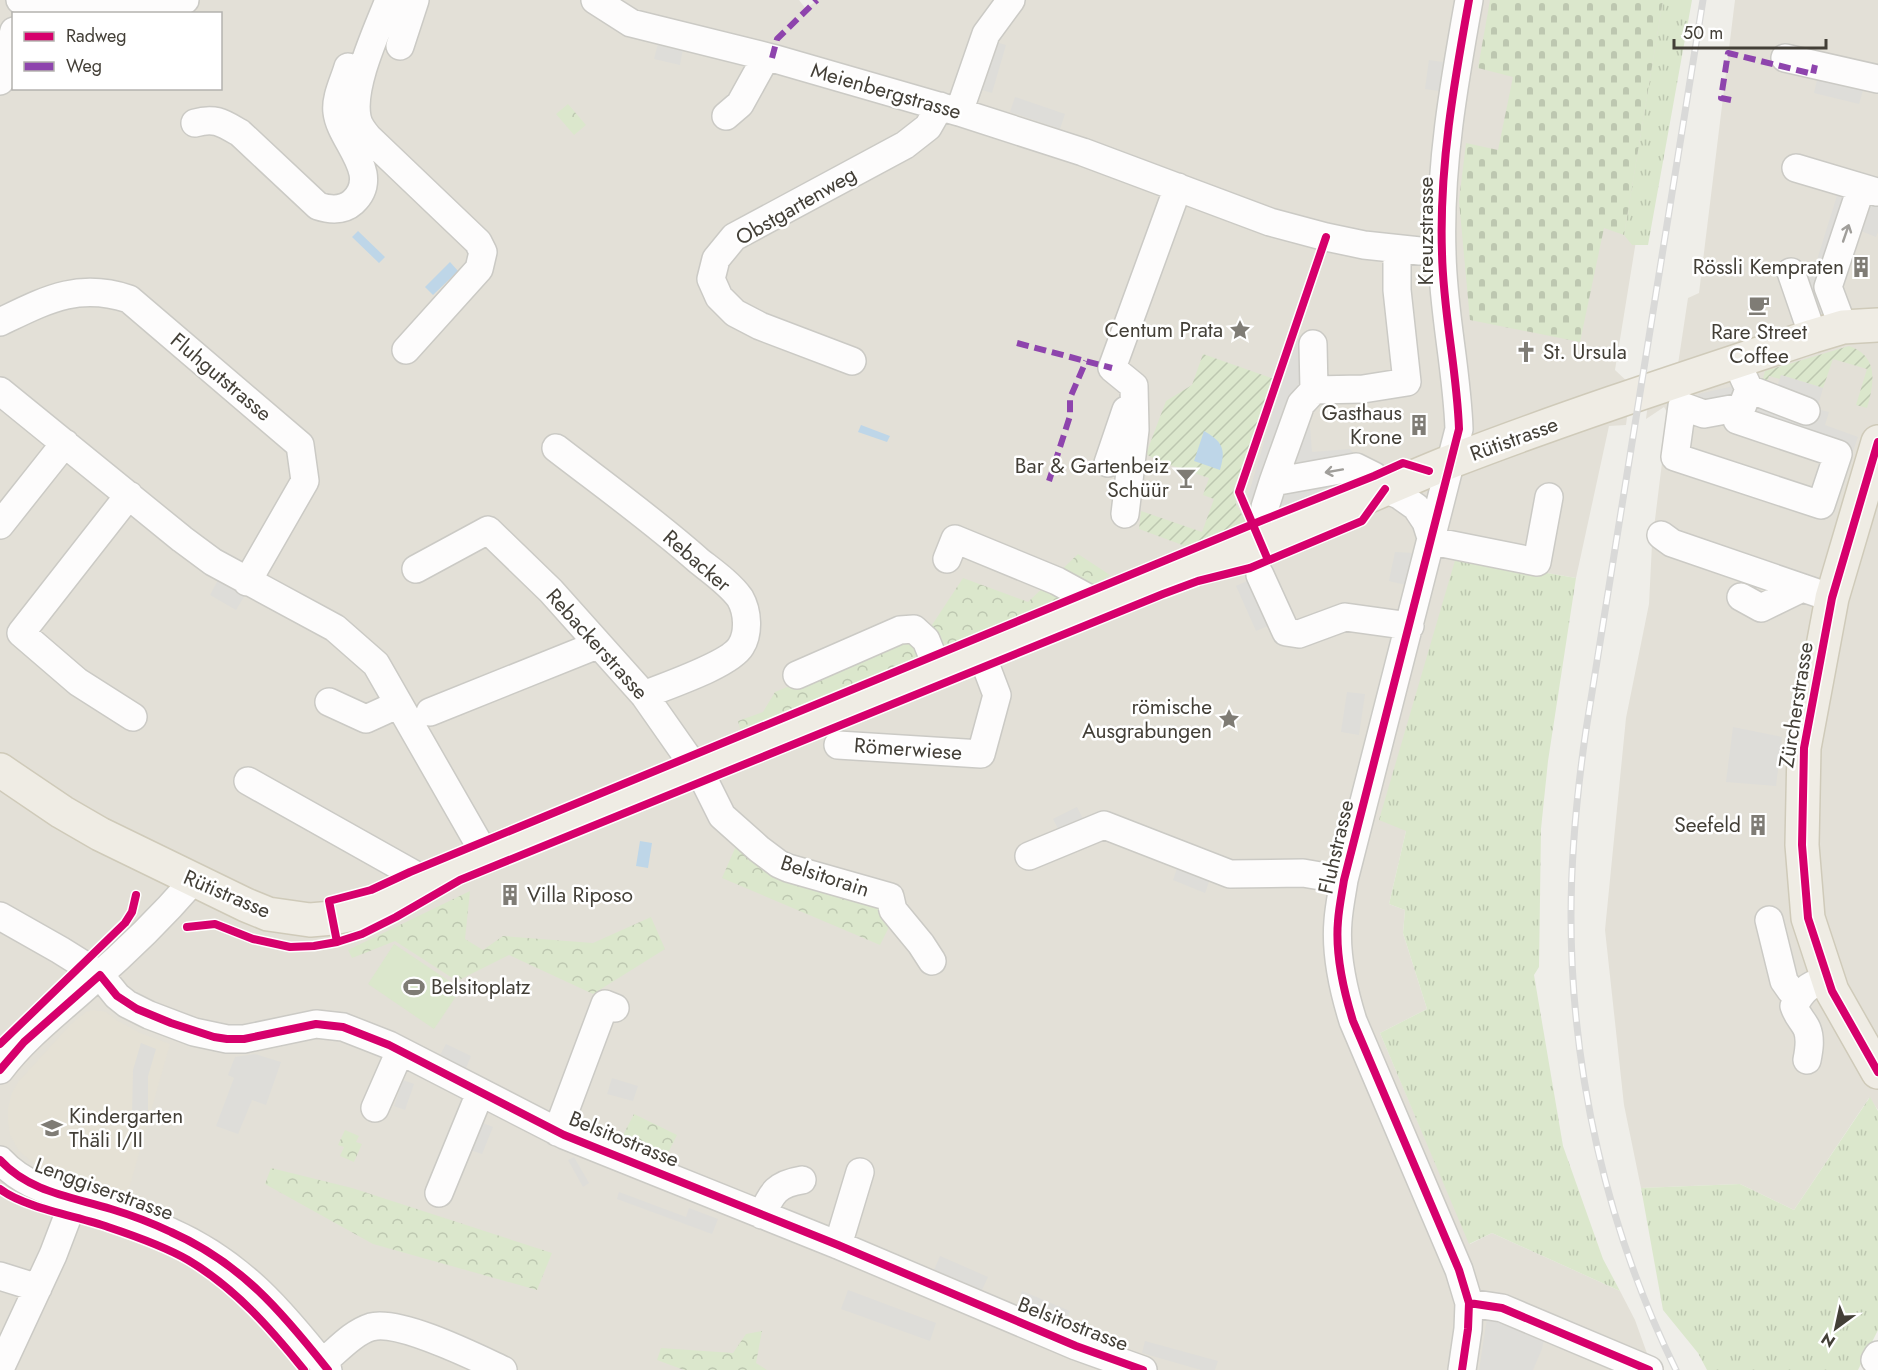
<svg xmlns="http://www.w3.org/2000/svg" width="1878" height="1370" font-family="Jost,sans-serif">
	<defs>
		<pattern id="grass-tufts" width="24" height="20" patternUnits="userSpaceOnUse" patternTransform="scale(1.5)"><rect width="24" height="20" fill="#dbe7cc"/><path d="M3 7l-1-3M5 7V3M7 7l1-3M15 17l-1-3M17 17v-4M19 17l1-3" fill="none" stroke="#bdc7b0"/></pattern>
		<pattern id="forest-crowns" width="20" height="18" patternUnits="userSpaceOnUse" patternTransform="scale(1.5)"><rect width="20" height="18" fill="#dbe7cc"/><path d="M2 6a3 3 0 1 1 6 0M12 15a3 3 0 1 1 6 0" fill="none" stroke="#bdc7b0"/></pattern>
		<pattern id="cemetery-stones" width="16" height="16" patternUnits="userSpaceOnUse" patternTransform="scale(1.5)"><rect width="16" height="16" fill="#dbe7cc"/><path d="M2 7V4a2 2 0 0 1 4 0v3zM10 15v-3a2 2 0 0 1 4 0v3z" fill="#bdc7b0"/></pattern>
		<pattern id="garden-furrows" width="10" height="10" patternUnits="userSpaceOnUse" patternTransform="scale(1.5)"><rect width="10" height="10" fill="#dbe7cc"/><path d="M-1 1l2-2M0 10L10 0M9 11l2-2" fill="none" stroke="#bdc7b0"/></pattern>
	</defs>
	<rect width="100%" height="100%" fill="#efeee9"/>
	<path fill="#e3e0d7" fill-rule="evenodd" d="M0,0H799L806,9L817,0H1680L1649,161L1615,370L1631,385L1626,425L1609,426L1576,578L1456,557L1406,831L1389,904L1405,910L1403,933L1427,1009L1380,1033L1470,1244L1492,1233L1620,1291L1635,1320L1653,1370H0ZM14,14H220V88H14Z
		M1735,0H1878V1110L1869,1098L1794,1210L1740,1184L1641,1188L1624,1105L1605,930L1626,718L1649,604L1652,544L1668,414L1664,407L1646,419L1647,411L1652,379L1677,371L1688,298L1699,293Z"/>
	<path fill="#e5e1d5" d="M93,1010L106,1012L118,1021L140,1033L170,1044L126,1199L71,1182L42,1170L19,1151L10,1135L8,1120V1109L12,1093L18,1082L70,1025L86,1012Z"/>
	<path fill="url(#grass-tufts)" d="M1663,0H1692L1648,245H1632L1624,235Z
		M1456,557L1576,578L1548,761L1541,829L1539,967L1534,975L1563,1146L1603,1259L1620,1291L1492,1233L1469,1244L1380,1033L1427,1009L1403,933L1405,910L1389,904L1406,831L1379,820Z
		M1870,1097L1878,1111V1330L1858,1370H1707L1698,1353L1663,1310L1641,1188L1740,1184L1794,1210Z"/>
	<path fill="url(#forest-crowns)" d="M568,104L586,125L574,135L556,114Z
		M1078,554L1110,575L1099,582L741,732L738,721L763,712L775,692L930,628L963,578L1028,602Z
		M736,846L768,873L873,900L892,921L880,945L722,878Z
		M470,891L465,939L483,950L503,936L593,943L651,917L665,949L593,994L509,955L457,981L395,941L352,958L348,950Z
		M634,1114L677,1135L667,1155L622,1137Z
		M345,1130L359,1136L356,1142L362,1144L354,1162L340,1156L344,1147L338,1145Z
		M271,1168L352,1188L552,1253L537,1290L373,1244L265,1184Z
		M762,1331L756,1363L767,1370H684L657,1360L661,1348L733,1353L746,1334Z"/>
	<path fill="url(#cemetery-stones)" d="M1490,0H1663L1624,235L1604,228L1580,342L1470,320L1459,201L1466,143L1498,150L1513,77L1478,68Z"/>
	<path fill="url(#garden-furrows)" d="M1849,346C1878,356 1875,381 1867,408L1856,405L1867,369L1833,359L1823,388L1781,375L1780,379L1769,376L1766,387L1761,386L1765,371Z
		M1203,354L1274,379L1234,488L1236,504L1246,522L1185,546L1139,529L1141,511L1202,532L1214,499L1203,495L1209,478L1158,461L1146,454L1166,401L1192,385Z"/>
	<path fill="#dbe7cc" d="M394,944L461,989L434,1029L368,984Z"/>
	<path fill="#deddd9" d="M993,41L1006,45L992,93L979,89Z
		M658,43L683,49L680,65L654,59Z
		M1429,60L1443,62L1439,91L1425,89Z
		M1818,76L1864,87L1859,104L1814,93Z
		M1015,97L1065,114L1060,129L1010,112Z
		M1839,189L1859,197L1829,310L1813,305L1800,269L1817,260Z
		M1872,199L1878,202V232L1876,237L1861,231Z
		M1297,339L1314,343L1309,414L1312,452L1350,449L1374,476L1263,520L1248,496L1273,412Z
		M1781,375L1823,388L1817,409L1829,412L1825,425L1858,437L1853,451L1749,416L1754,401L1776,390Z
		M1734,386L1737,401L1701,409L1698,394Z
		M1395,552L1412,553L1406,585L1389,581Z
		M1260,575L1280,621L1256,631L1236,586Z
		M218,580L245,595L236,610L210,595Z
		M1347,692L1365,694L1359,735L1341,732Z
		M1733,727L1782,737L1776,786L1726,782Z
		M1077,807L1083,819L1059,831L1053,819Z
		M1179,863L1211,876L1205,893L1173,880Z
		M141,1043L156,1049L148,1076V1119L132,1118L133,1070Z
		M446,1044L471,1056L466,1068L440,1055Z
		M255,1054L281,1062L266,1105L252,1100L238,1134L216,1126L234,1078L228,1075L235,1057Z
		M612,1078L638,1086L633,1101L607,1094Z
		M403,1080L414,1084L405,1110L394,1106Z
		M477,1121L493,1127L482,1154L467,1149Z
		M574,1157L589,1183L583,1187L568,1160Z
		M619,1192L686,1217L689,1208L718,1219L712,1234L617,1199Z
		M940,1256L988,1277L982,1290L934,1270Z
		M848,1290L936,1323L930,1341L841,1309Z
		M1022,1291L1070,1311L1065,1325L1017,1305Z
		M1487,1318L1546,1329L1542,1349L1533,1370H1479Z
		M1145,1341L1218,1361L1215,1370H1201L1142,1353Z"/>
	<path fill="#bed6e8" d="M358,231L385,257L379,263L352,237Z
		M450,262L458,271L433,295L425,287Z
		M861,425L890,436L887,442L858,432Z
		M1204,431C1223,442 1226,449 1220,470L1194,461Z
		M640,841L652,843L648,868L636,866Z"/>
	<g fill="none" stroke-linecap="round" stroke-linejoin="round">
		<defs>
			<path id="minor" d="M20,0L62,6L142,4L185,0
				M389,0C377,31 351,85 357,117C358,125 363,131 368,137L478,242L483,252L479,269L406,350
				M595,0L631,23L772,58L959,112L1083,152L1270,222L1326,237L1364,245L1420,251L1442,252
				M400,46L415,0
				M1785,58L1878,79
				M0,81L14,31
				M959,112L986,34L1011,0
				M726,116L740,104L766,57
				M195,123C215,117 223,123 240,133L318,206C330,210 343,211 353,202C383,174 340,141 337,112C335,98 344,81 348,67
				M1796,168L1877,192
				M1791,272L1813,336
				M0,322C46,300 78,282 129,299L300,445L305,481L247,582
				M1843,327L1828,287L1861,188
				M1313,344L1314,390
				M852,361L760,326L735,313L719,297L711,279L716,259L734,237L905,145L928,127L940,106
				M1742,374L1749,389L1806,411
				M0,391L182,539L213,562L335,628L376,664L479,844L483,855
				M1742,407L1704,414L1682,406L1675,457L1821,505L1838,454L1737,420L1749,389
				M556,448C604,485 654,521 699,561C713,572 730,584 740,598C748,612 749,633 741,646C730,665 665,686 644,695
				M1108,463L1126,410
				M1273,482L1301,404L1314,390L1363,389L1407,382L1397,290V249
				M129,495L21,633L78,682L133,717
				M1125,514L1135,430L1134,386L1112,368L1178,187
				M0,525L65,443
				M1661,535L1672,543L1832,598
				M1432,541L1537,562L1549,497
				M1260,543L1265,507L1273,482L1356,467L1374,476L1385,489L1399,495L1416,507L1426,522L1432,541
				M947,559L955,539L1057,581L1101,605
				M416,569L488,530L551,591L644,695L705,782L722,816L759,849L779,864L788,868L890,897L893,910L921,944L932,961
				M1260,575L1286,632L1299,634L1345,617L1410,626
				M1741,597L1761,608L1802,588
				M797,675L900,630L914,629L926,640L938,670
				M329,702L366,719L399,704
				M430,712L597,645
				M838,745L981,754L997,695L981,653
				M248,781L426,881
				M1029,856L1104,825L1230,874L1303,873L1344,880
				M0,916L60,950L100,975L117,996L127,1004L149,1015L194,1032L227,1039H244L316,1024L343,1027L389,1045L564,1135L838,1245L1076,1346L1143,1370
				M1769,920L1784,981L1791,991L1800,995
				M1807,1060C1809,1050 1811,1039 1807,1029C1803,1020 1798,1018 1794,1006C1804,987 1809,986 1828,978
				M0,1070C25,1037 58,1012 89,984C126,952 161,918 193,881
				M375,1108L400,1051
				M557,1132L605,1004L615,1008
				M0,1160C29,1192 72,1197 111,1209C131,1215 152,1223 171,1232C241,1263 282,1312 328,1370
				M439,1193L480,1093
				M762,1215C772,1192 777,1184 802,1180
				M838,1245L860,1172
				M0,1276L38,1288
				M1469,1303L1502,1308L1649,1370
				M1875,1360L1878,1355
				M322,1363C337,1351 352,1333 371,1327C399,1319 475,1357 503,1370
				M0,1369L53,1255L74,1200
				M1462,1370L1468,1329L1469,1303L1459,1270L1353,1021C1343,989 1335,955 1338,921C1339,907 1342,893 1344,880L1459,429C1457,370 1443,312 1442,253C1439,168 1454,83 1469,0"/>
			<path id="major" d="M1878,442L1832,598L1804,748L1802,845L1808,918L1832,991L1878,1072
				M0,770L62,812L100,834L246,905L268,914L310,920L333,918L357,913L483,855L1213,560C1294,531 1372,493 1452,461C1571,415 1692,376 1813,336L1843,327L1878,325"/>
		</defs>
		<use href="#minor" stroke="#cbcac5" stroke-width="30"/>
		<use href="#major" stroke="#cfcab9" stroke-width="36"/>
		<use href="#minor" stroke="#fdfcfc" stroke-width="27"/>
		<use href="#major" stroke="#efece4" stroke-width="33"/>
		<defs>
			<path id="rail" d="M1676,1370C1607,1230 1571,1072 1571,916C1571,854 1577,792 1586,730L1703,0"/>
		</defs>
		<use href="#rail" stroke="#d9d9d8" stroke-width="7"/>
		<use href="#rail" stroke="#fff" stroke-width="4.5" stroke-dasharray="14" stroke-linecap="butt"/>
		<path stroke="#8e44ad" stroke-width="6" stroke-dasharray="12 6" stroke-linecap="butt" d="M772,58L777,39L817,0
			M1731,100L1721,98L1728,53L1813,74L1815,65
			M1017,343L1112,368
			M1049,481L1070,416V398L1086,361"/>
		<defs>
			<path id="cycleway" d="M1878,442L1832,598L1804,748L1802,845L1808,918L1832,991L1878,1072
				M1268,560L1239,492L1326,237
				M187,927L215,924L253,939L290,947L314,946L337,942L362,934L396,917L460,880L1163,594L1198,581L1250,568L1362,521L1385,489
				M337,942L329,901L371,890L410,872L1263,520L1374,476L1403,463L1429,471
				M0,1044L125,923L132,912L136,895
				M0,1070L24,1042L100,975L117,996L137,1009L171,1023L214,1037L227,1039H244L316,1024L343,1027L389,1045L564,1135L838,1245L1076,1346L1143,1370
				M0,1160C29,1192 72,1197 111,1209C131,1215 152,1223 171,1232C241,1263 282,1312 328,1370
				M0,1189C25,1208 77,1216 108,1227C135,1236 164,1246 188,1260C235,1288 270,1328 304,1370
				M1469,1303L1502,1308L1649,1370
				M1462,1370L1468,1329L1469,1303L1459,1270L1353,1021C1343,989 1335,955 1338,921C1339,907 1342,893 1344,880L1459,429C1457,370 1443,312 1442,253C1439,168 1454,83 1469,0"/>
		</defs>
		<use href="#cycleway" stroke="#fff" stroke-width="11"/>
		<use href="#cycleway" stroke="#d6006c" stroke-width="8"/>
	</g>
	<defs><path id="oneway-shaft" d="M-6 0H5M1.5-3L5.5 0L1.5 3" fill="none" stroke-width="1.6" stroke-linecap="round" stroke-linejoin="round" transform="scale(1.5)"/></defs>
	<g stroke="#a09e9a">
		<use href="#oneway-shaft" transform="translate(1846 233) rotate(-71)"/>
		<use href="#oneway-shaft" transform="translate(1334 471) rotate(170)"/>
	</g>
	<defs>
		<symbol id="building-bare" viewBox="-9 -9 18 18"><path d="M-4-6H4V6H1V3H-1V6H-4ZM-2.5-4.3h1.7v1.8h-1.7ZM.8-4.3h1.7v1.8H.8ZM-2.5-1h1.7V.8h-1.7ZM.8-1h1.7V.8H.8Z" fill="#7f7c75" stroke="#fff" stroke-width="2.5" paint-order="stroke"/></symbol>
		<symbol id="cafe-bare" viewBox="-9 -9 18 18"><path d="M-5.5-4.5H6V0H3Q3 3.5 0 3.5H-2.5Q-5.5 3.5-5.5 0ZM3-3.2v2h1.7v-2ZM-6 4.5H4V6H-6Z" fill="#7f7c75" stroke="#fff" stroke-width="2.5" paint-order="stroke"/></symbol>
		<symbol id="sight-bare" viewBox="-9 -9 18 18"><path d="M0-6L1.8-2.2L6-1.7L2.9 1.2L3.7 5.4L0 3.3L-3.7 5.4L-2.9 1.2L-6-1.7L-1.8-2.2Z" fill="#7f7c75" stroke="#fff" stroke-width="2.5" paint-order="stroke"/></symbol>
		<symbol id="church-bare" viewBox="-9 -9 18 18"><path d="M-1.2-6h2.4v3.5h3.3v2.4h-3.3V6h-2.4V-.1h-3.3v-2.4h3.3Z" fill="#7f7c75" stroke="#fff" stroke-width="2.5" paint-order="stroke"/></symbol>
		<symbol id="bar-bare" viewBox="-9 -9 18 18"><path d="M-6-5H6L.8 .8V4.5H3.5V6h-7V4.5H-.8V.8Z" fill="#7f7c75" stroke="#fff" stroke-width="2.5" paint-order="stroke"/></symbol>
		<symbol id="stadium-bare" viewBox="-9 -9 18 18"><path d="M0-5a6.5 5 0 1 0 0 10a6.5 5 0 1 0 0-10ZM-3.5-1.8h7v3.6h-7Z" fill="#7f7c75" stroke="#fff" stroke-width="2.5" paint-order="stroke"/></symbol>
		<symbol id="school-bare" viewBox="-9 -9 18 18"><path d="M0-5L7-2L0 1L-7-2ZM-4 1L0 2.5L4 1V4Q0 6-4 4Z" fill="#7f7c75" stroke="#fff" stroke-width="2.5" paint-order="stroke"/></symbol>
	</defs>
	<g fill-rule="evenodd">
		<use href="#building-bare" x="1846" y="252" width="30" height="30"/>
		<use href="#cafe-bare" x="1744" y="290" width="30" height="30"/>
		<use href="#sight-bare" x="1225" y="315" width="30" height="30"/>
		<use href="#church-bare" x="1511" y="337" width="30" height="30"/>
		<use href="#building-bare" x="1404" y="410" width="30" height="30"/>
		<use href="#bar-bare" x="1171" y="463" width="30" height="30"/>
		<use href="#sight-bare" x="1214" y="704" width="30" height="30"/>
		<use href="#building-bare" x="1743" y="810" width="30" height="30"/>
		<use href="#building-bare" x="495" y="880" width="30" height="30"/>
		<use href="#stadium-bare" x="399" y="972" width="30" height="30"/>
		<use href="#school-bare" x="37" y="1113" width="30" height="30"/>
	</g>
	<g text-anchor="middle" stroke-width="5" stroke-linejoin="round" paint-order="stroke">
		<g font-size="21" fill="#433f37" stroke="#fff">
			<text transform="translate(886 91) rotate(16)" y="7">Meienbergstrasse</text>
			<text transform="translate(796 206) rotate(-30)" y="7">Obstgartenweg</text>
			<text transform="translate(1426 231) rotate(-90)" y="7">Kreuzstrasse</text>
			<text transform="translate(221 377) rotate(40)" y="7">Fluhgutstrasse</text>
			<text transform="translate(1514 439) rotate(-20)" y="7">Rütistrasse</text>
			<text transform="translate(697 561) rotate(41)" y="7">Rebacker</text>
			<text transform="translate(597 644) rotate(48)" y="7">Rebackerstrasse</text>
			<text transform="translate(1796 705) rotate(-81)" y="7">Zürcherstrasse</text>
			<text transform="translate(908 749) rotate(4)" y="7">Römerwiese</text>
			<text transform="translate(1336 847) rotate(-77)" y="7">Fluhstrasse</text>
			<text transform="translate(825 876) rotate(18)" y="7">Belsitorain</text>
			<text transform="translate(227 894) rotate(23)" y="7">Rütistrasse</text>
			<text transform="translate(624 1139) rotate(22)" y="7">Belsitostrasse</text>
			<text transform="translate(104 1189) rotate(20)" y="7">Lenggiserstrasse</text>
			<text transform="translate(1073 1324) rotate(21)" y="7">Belsitostrasse</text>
		</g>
		<g font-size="21" fill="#433f37" stroke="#fff" text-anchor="end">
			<text x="1844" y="274">Rössli Kempraten</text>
			<text x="1223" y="337">Centum Prata</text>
			<text x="1759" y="339" text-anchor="middle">Rare Street<tspan x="1759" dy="24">Coffee</tspan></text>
			<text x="1543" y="359" text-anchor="start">St. Ursula</text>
			<text x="1402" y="420">Gasthaus<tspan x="1402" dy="24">Krone</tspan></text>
			<text x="1169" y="473">Bar &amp; Gartenbeiz<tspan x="1169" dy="24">Schüür</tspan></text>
			<text x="1212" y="714">römische<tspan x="1212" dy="24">Ausgrabungen</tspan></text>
			<text x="1741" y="832">Seefeld</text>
			<text x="527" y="902" text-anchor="start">Villa Riposo</text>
			<text x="431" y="994" text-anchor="start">Belsitoplatz</text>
			<text x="69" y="1123" text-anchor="start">Kindergarten<tspan x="69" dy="24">Thäli I/II</tspan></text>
		</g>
	</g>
	<rect x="12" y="12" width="210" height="78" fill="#ffffff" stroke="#b4b2af" stroke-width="1.5"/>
	<rect x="24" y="32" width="30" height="9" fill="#d6006c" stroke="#b4b2af" stroke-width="1.5"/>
	<text x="66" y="42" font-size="18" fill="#433f37">Radweg</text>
	<rect x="24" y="62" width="30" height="9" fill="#8e44ad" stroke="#b4b2af" stroke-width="1.5"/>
	<text x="66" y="72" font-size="18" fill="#433f37">Weg</text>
	<g transform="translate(1836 1328) rotate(213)" stroke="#ffffff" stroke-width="4.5" paint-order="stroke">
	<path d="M0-4.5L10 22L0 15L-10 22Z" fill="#433f37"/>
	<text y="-9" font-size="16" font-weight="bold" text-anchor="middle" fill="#433f37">N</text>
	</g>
	<path d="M1674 39v9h152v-9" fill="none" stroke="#433f37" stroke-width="3"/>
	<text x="1683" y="39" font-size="18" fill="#433f37" stroke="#ffffff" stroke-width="4.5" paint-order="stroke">50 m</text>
</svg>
